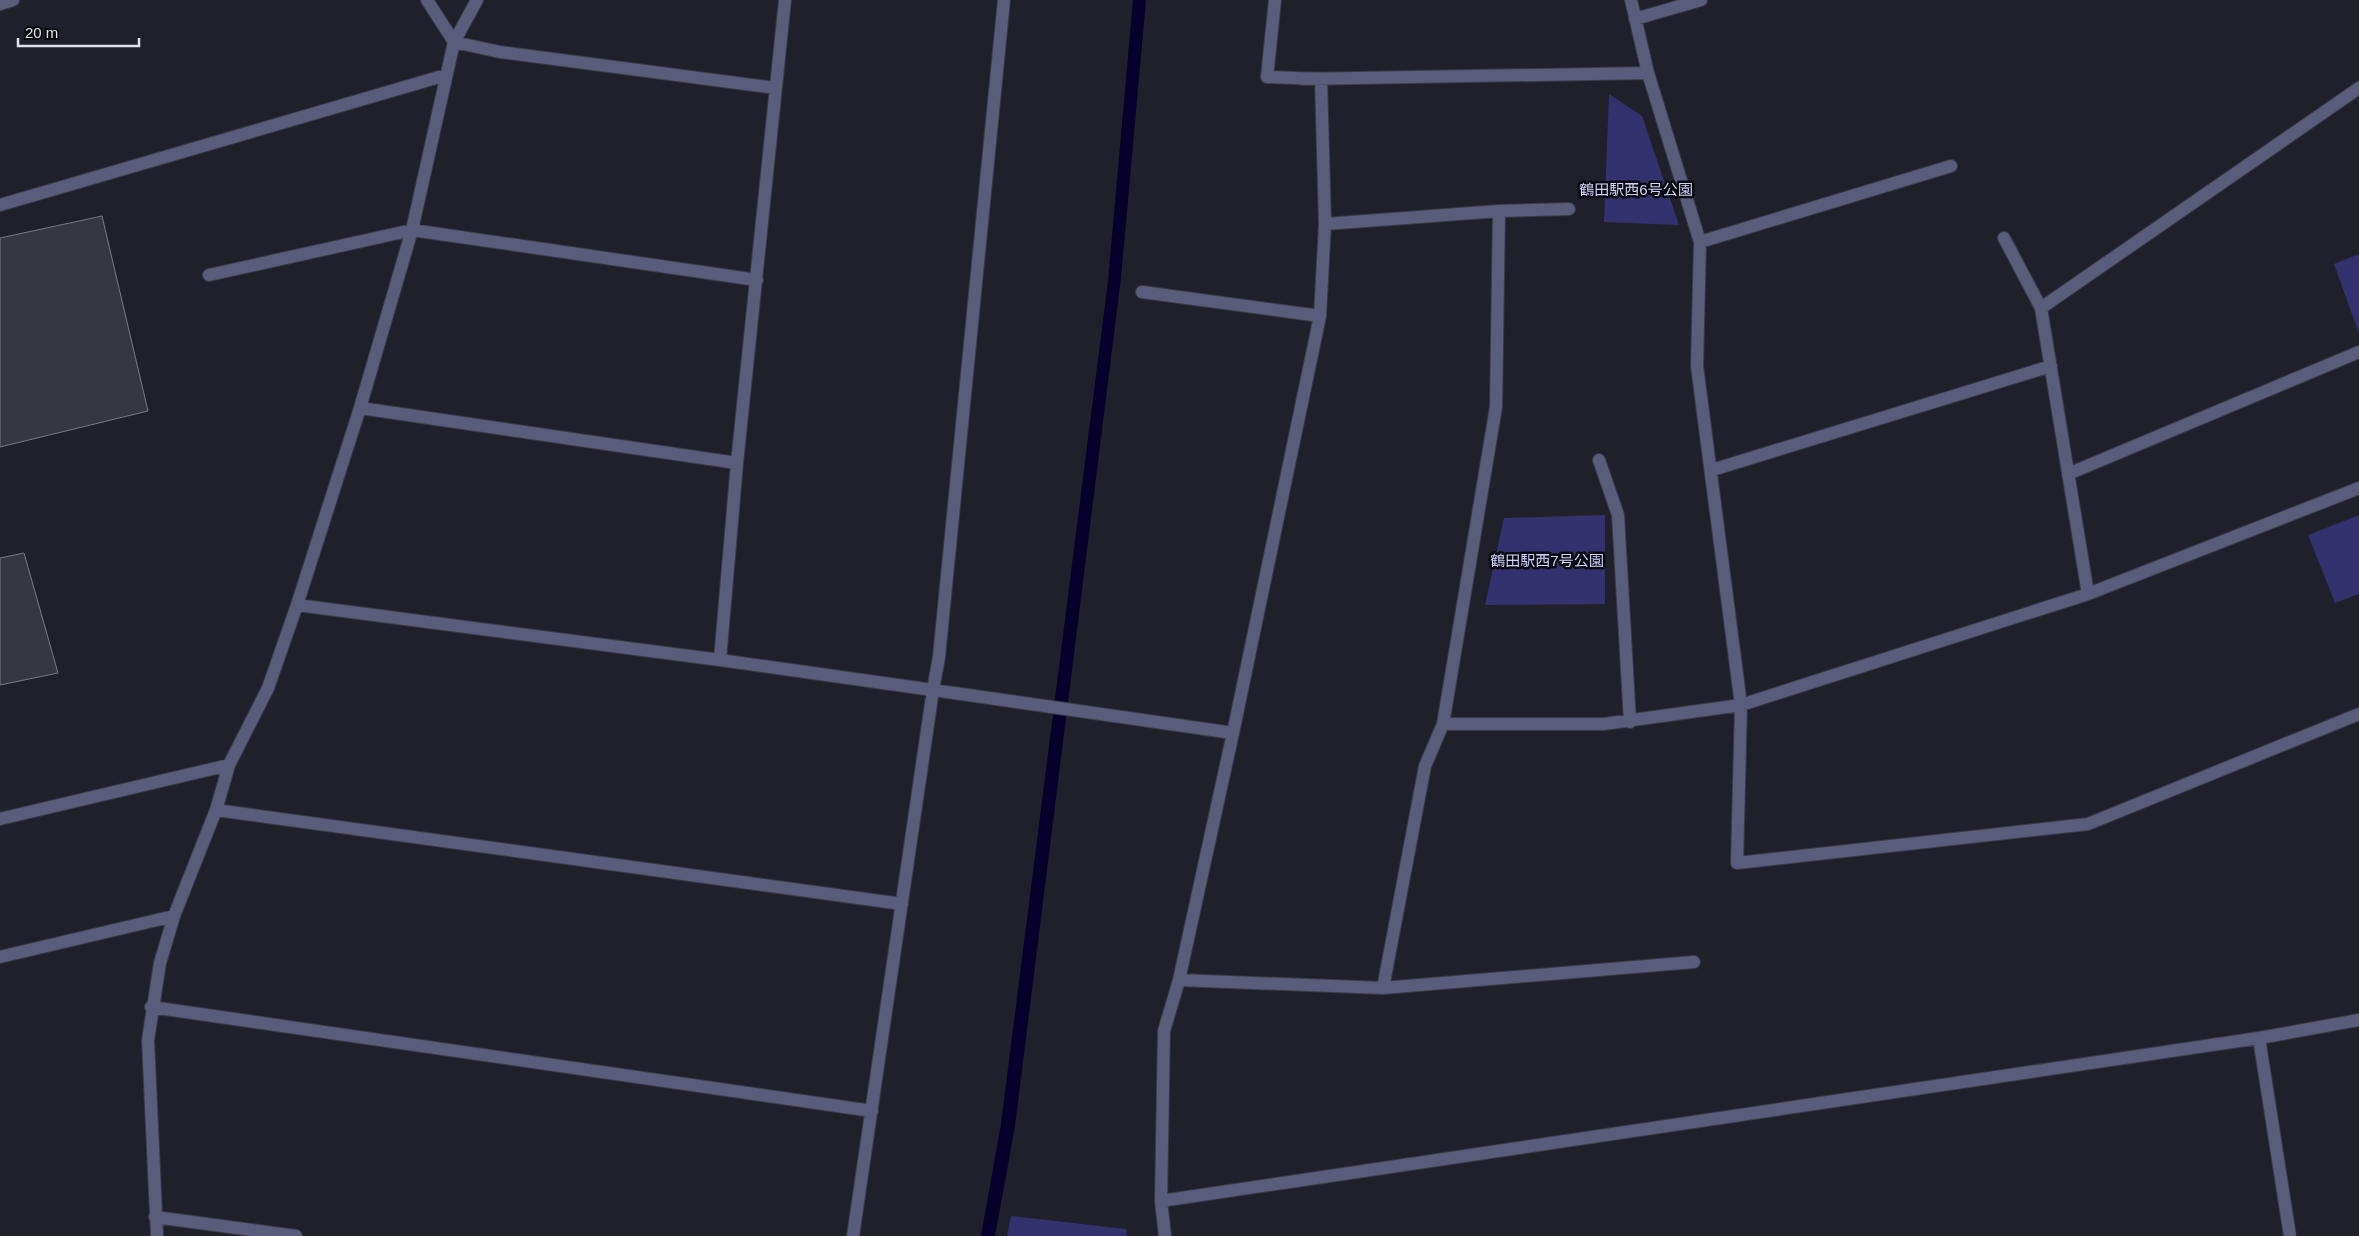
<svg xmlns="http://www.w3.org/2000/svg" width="2359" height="1236" font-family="Arial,'Noto Sans JP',sans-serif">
	<rect width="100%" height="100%" fill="#1f202a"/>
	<path fill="#33326f" d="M1609,94L1642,116L1679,225L1604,222Z
		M2359,254V334L2334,264Z
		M1605,515V604L1485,605L1504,518Z
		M2359,515V594L2335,603L2308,535Z
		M1011,1216L1126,1229L1127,1236H1007Z"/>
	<path fill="#07002c" d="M1133,0H1146L1121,278L1015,1126L995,1236H981L1001,1124L1108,281Z"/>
	<path fill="#363742" stroke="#787a85" d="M102,216L148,411L0,447V238Z
		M24,553L58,673L0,685V558Z"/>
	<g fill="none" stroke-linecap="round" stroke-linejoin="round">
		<defs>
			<path id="minor" d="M427,0L454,42L500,52L775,88
				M1004,0L939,657L933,690L1233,733L1179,980L1164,1031L1161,1201L2259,1038L2359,1020
				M1275,0L1267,77L1321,79L1325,224
				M1631,0L1648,73L1700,242L1697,366L1741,705L1737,863L2088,824L2359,714
				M0,4L13,0
				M1635,19L1701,0
				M1301,79L1648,73
				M0,205L446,75
				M2004,238L2041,308L2088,594
				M1700,242L1951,166
				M209,275L412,230L757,280
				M1142,292L1320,316
				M2041,308L2359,88
				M360,408L737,463
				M1599,460L1618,515L1630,722
				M1712,470L2051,366
				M2068,474L2359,352
				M297,605L720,660L737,463L785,0
				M720,660L933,690L853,1236
				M1443,724H1604L1741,705L2088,594L2359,488
				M1233,733L1320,316L1325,224L1499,211L1569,209
				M216,810L902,904
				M0,819L229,765
				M0,957L174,916
				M1179,980L1383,988L1694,962
				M1383,988L1425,766L1443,724L1496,407L1499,211
				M151,1007L872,1111
				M2259,1038L2290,1236
				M1161,1201L1165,1236
				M155,1217L296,1236
				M157,1236L148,1040L160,963L174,916L216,810L229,765L268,688L297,605L360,408L412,230L454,42L477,0"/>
		</defs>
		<use href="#minor" stroke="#3a3b45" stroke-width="14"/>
		<use href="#minor" stroke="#5a5c7c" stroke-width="12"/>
	</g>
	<g text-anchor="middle" stroke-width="5" stroke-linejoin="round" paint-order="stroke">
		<g font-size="15" fill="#ced2fc" stroke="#0a0a0e">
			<text x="1636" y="195">鶴田駅西6号公園</text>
			<text x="1547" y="566">鶴田駅西7号公園</text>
		</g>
	</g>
	<path d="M18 38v8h121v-8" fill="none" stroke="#e1e2e9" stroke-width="2.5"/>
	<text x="25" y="38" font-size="15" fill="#e1e2e9" stroke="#0a0a0e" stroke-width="4" paint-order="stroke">20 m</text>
</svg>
